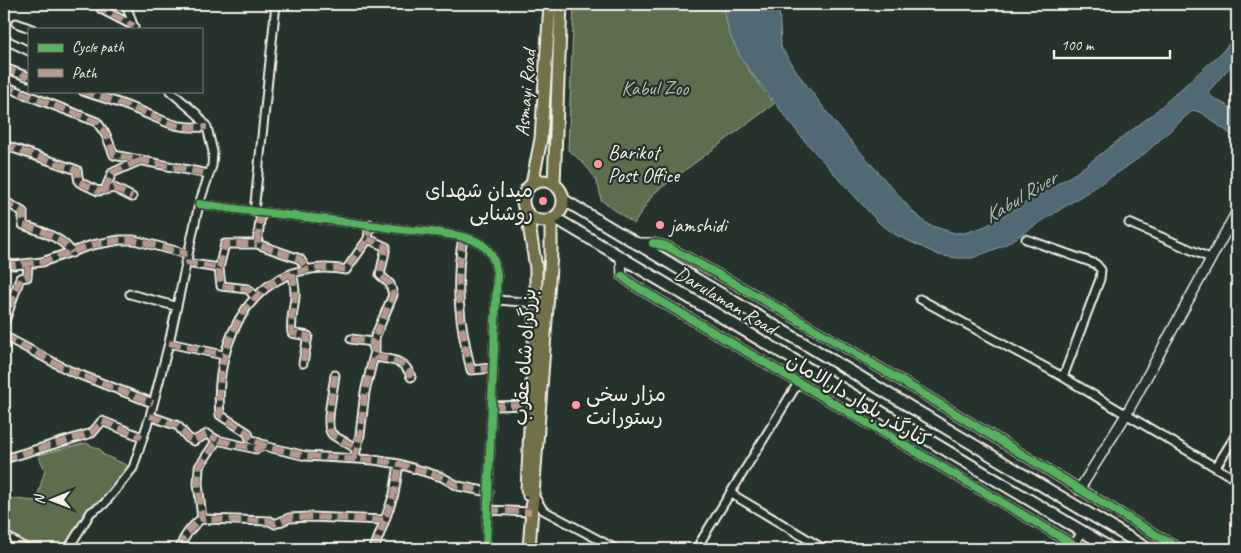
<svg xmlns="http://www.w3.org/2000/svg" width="1241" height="553" font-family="Caveat,'Playpen Sans Arabic',sans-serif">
	<rect width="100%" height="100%" fill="#26332d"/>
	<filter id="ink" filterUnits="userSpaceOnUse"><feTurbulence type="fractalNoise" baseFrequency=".02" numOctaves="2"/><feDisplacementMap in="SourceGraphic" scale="10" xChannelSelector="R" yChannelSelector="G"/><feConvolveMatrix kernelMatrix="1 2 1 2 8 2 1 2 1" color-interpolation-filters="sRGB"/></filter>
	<g filter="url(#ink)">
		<path fill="#5e6d4f" stroke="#a9af9c" d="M574,4H723C730,46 748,71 774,104L653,194L634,224L601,200C599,177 586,164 568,150Z
			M86,443L101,450L102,454L133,468L118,489L95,508L68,549H4V498L36,501L45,470L38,455Z"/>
		<path fill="#516975" stroke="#929fa3" d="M723,4H779L781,47L799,75L835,123L914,213L929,225L954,233H965L986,226L1076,173L1153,114L1221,53L1237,35V59L1208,92L1213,98L1237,111V139L1202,113L1193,110L1144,154L1122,170L1003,246L972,258H956L939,255L896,235L878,222L803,139L742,60L729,33Z"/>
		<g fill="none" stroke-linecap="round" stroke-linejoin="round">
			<defs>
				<path id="minor" d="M98,4L101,9L134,26
					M126,4L134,28
					M16,23L32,29
					M4,39L29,51
					M4,68L29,77
					M4,86L97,122L106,135L114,155L208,174
					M83,91C100,97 118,102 135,109C167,121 170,129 207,127
					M4,145L77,170L79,182L98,191L114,188L132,197
					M105,190L112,173L141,160
					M4,201L23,212V225C40,231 63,237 72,253
					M199,204C265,214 332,219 398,229C422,232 451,232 473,240C490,246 495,259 497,275L486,549
					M254,212L276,4
					M261,213L257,244L300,259L307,270
					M1129,223L1210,258
					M370,224L368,239L346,270C256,254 213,339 220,415L248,433L250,439L268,447L306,456L374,460L399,464L442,477L458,486L489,492
					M463,238C454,283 460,326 471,370L493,368
					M1026,239L1096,264L1101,270L1100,279L1063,377
					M4,263L14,265L42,262L92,245L120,240H134L187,254
					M185,263L219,268L221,286L248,289L255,297
					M219,268L225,244H257
					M293,273C293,281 296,290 295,297C294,310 290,320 292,333L308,336L303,363
					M130,294L175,306
					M920,299L1063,377L1237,480
					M497,300L536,303
					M4,324L20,278L27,277L28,264
					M4,336L70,371L153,403
					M351,339L372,342L376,357C392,360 406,360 411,377
					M169,343L223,355
					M335,375C334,387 324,426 332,434C337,439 349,443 356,449
					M492,406L531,405
					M150,416L178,426L188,438L194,441L207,434L217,440
					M265,445L256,449L217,440L199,467L198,483L202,519L270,521L275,524L289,518L310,517L385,520L394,494L399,464
					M4,459L92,433L102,421L142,437
					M354,459L360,435L365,392L375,351V337L393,295L390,284L380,275L386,247L368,239
					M1216,467L1237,433
					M730,493L824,549
					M527,496L535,497L543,510L616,549
					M488,510L531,512
					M4,535L27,549
					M68,549L91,512L104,504L133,468L150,416L169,343L199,204L212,166L213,152L207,127L197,114L170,91
					M180,549C183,536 191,527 202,518
					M374,549L385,520
					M696,549L798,383
					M1072,549L1082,531"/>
				<path id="tertiary" d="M634,243H653L666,246C841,339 1009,449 1180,549
					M621,258L622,276L635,286L1081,549
					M1079,490L1126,415L1237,211"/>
				<path id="secondary" d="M564,200L1148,549
					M555,218L1112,549"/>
				<path id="trunk" d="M523 201a20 20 0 1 1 40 0a20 20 0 1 1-40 0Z
					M532,184L541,139L550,4
					M554,184L561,4
					M527,213L536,268V303L527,490
					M529,549L551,254V220"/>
			</defs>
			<use href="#minor" stroke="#f4f1e8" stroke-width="11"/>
			<use href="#tertiary" stroke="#f4f1e8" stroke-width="12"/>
			<use href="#secondary" stroke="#f4f1e8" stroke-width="14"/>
			<use href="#trunk" stroke="#f4f1e8" stroke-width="15"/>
			<use href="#minor" stroke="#26332d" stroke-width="7"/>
			<use href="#tertiary" stroke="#26332d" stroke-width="9"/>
			<use href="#secondary" stroke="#26332d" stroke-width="10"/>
			<use href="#trunk" stroke="#71704a" stroke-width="11"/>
			<path stroke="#b69a8f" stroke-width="6" stroke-dasharray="12 6" stroke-linecap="butt" d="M98,4L101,9L134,26
				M4,68L29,77
				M4,86L97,122L106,135L114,155L208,174
				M83,91C100,97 118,102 135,109C167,121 170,129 207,127
				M4,145L77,170L79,182L98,191L114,188L132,197
				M105,190L112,173L141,160
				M4,201L23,212V225C40,231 63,237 72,253
				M261,213L257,244L300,259L307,270
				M370,224L368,239L346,270C256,254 213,339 220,415L248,433L250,439L268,447L306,456L374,460L399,464L442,477L458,486L489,492
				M463,238C454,283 460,326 471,370L493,368
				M4,263L14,265L42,262L92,245L120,240H134L187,254
				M185,263L219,268L221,286L248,289L255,297
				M219,268L225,244H257
				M293,273C293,281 296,290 295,297C294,310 290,320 292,333L308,336L303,363
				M4,324L20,278L27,277L28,264
				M4,336L70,371L153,403
				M351,339L372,342L376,357C392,360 406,360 411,377
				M169,343L223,355
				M335,375C334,387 324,426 332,434C337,439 349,443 356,449
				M492,406L531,405
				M150,416L178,426L188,438L194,441L207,434L217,440
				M265,445L256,449L217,440L199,467L198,483L202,519L270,521L275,524L289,518L310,517L385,520L394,494L399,464
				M4,459L92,433L102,421L142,437
				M354,459L360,435L365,392L375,351V337L393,295L390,284L380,275L386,247L368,239
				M488,510L531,512
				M180,549C183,536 191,527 202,518
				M374,549L385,520"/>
			<defs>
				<path id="cycleway" d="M199,204C265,214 332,219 398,229C422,232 451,232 473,240C490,246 495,259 497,275L486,549
					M653,243L666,246C841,339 1009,449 1180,549
					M622,276L635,286L1081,549"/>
			</defs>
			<use href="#cycleway" stroke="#26332d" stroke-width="11"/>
			<use href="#cycleway" stroke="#56b35d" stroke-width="8"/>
		</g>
	</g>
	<g fill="#ff9aa2" stroke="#26332d" stroke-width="2">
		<circle cx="598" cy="164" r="5"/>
		<circle cx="543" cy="201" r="5"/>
		<circle cx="660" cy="225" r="5"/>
		<circle cx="576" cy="405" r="5"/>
	</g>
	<g text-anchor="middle" stroke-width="4.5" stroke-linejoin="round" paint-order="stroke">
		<g font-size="20" fill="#b8bcab" stroke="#26332d">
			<text x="655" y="95">Kabul Zoo</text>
		</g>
		<g font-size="20" fill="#f4f1e8" stroke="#26332d">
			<text transform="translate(525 93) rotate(-85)" y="7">Asmayi Road</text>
			<text transform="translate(726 300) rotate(31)" y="7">Darulaman Road</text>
			<text transform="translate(524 357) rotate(-86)" y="7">بزرگراه شاه عقرب</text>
			<text transform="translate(859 400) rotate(31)" y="7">کنارگذر بلوار دارالامان</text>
		</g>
		<g font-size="20" fill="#f4f1e8" stroke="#26332d" text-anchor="start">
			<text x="608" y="159">Barikot<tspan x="608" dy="23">Post Office</tspan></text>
			<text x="533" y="197" text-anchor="end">میدان شهدای<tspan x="533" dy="23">روشنایی</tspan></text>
			<text x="670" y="232">jamshidi</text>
			<text x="586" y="401">مزار سخی<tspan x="586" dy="23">رستورانت</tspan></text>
		</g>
		<g font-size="21" font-style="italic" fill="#b3bbba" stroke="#26332d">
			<text transform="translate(1020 197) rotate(-31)" y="7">Kabul River</text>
		</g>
	</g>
	<rect width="1241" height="553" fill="none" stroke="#26332d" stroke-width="20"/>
	<rect x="10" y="10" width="1221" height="533" fill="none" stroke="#f4f1e8" stroke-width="2" filter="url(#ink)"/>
	<rect x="28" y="28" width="175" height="65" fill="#26332d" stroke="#787f78"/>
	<rect x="38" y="44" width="25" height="8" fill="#56b35d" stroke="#787f78"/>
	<text x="72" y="52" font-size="15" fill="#f4f1e8">Cycle path</text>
	<rect x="38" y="69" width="25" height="8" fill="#b69a8f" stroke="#787f78"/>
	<text x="72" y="78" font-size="15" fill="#f4f1e8">Path</text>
	<g transform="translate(52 500) rotate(269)" stroke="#26332d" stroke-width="4" paint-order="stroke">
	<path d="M0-4L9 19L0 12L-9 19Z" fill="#f4f1e8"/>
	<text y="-8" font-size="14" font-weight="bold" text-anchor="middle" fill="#f4f1e8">N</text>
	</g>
	<path d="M1054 50v8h116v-8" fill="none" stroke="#f4f1e8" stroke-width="2.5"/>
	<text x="1061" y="50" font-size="15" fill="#f4f1e8" stroke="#26332d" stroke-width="4" paint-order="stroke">100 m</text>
</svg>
